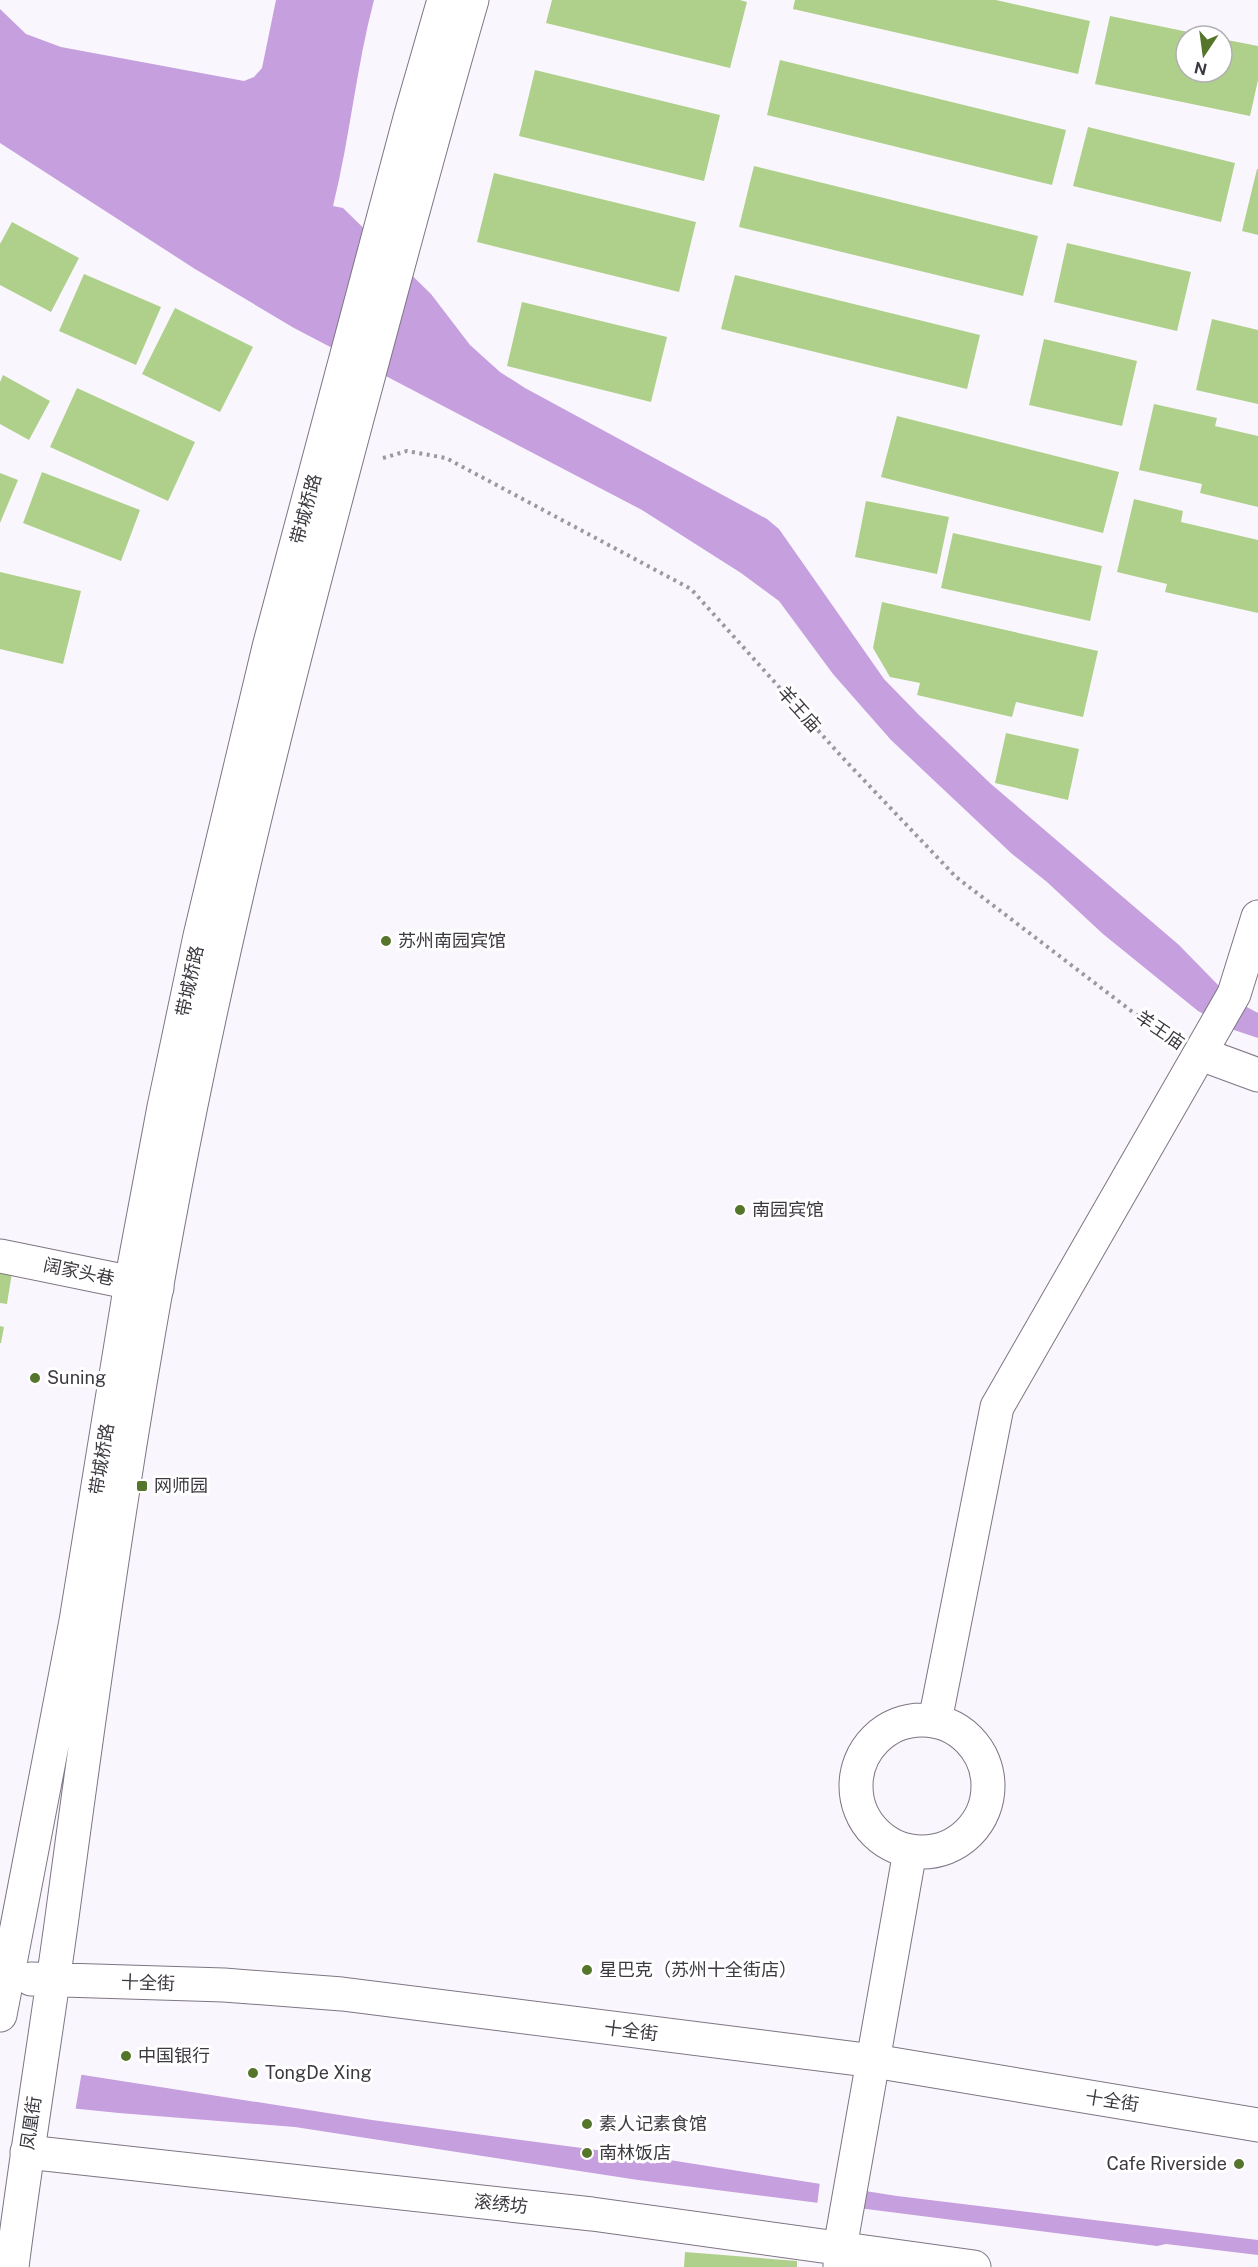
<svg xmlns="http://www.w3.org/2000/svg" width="1258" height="2267" font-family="'Public Sans','Noto Sans SC',sans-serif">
	<rect width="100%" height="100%" fill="#faf6fd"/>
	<path fill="#c69fde" d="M276,0H374C356,68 350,138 333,206L343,208L431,294L470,345L500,372L525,388L767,519L779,529L884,679L919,715L991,784L1179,945L1219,986L1243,1005L1258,1013V1038L1231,1029L1198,1011L1103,934L1047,882L1011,853L891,740L833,674L779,601L741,573L642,510L294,328L195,269L0,143V9L26,34L61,47L244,81L254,77L262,68Z
		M0,2062L372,2120L657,2158L897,2196L1258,2240V2255L1166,2244L1157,2246L638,2180L295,2127L119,2113L0,2101Z"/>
	<path fill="#faf6fd" d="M0,2059L82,2071L75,2112L0,2104Z
		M820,2181L866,2188L862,2212L817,2206Z"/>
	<path fill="#afd08b" d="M552,0H740L747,2L730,68L546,23Z
		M795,0H996L1090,21L1078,74L793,9Z
		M1110,16L1203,35L1186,36V72H1222V39L1258,46V80L1250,116L1095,84Z
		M780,60L1066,130L1052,185L767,115Z
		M535,70L720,115L704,181L519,136Z
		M1088,127L1235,163L1221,222L1073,186Z
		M754,166L1038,236L1023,296L739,227Z
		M1257,169H1258V235L1242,231Z
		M494,173L696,222L679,292L477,242Z
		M12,222L79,258L51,312L0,285V244Z
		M1067,243L1191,272L1177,331L1054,302Z
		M84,274L161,307L136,365L59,331Z
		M735,275L980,335L967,389L721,329Z
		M522,302L667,337L651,402L507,366Z
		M175,308L253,347L220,412L142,374Z
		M1212,319L1258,330V404L1196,390Z
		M1044,339L1137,361L1122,426L1029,405Z
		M3,375L50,401L29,440L0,424V382Z
		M77,388L195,442L168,501L50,447Z
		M1154,404L1217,418L1215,426L1258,436V507L1200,493L1202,484L1139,470Z
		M897,416L1119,472L1103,533L881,477Z
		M42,472L140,510L121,561L23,523Z
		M0,473L18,480L0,523Z
		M1134,499L1183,511L1181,522L1258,540V613L1165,592L1167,584L1117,572Z
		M866,501L949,517L937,574L855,557Z
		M953,533L1102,566L1090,621L941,588Z
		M0,572L81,591L63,664L0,649Z
		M882,602L1098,651L1083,717L1016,702L1012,717L917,695L920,683L890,677L873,648Z
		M1006,733L1079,749L1068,800L995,783Z
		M0,1264L13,1266L7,1304L0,1303Z
		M0,1326L4,1327L1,1343H0Z
		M685,2252L797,2261V2267H684Z"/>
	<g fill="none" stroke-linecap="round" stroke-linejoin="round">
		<defs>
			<path id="minor" d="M1201,1054L1258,1075
				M0,1256L157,1288
				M856 1786a66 66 0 1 1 132 0a66 66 0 1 1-132 0Z
				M935,1721L997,1407L1234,994L1258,917
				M27,2152L592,2214L974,2267
				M840,2267V2248L910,1851"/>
			<path id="major" d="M31,1979L224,1985L342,1994L874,2061L1258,2125
				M0,2015L76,1621L131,1283L164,1107L200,936L269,647L410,118L444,0
				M12,2267C27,2148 47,2029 63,1910C99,1641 137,1371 191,1105C238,873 297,644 358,415C395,277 432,138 472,0"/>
		</defs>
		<use href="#minor" stroke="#7e7584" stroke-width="35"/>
		<use href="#major" stroke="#7e7584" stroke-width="35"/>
		<path stroke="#9c989f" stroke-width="4" stroke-dasharray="3 4.5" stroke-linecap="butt" d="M383,458L407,451L446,458L691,589L841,756L956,877L1168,1039"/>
		<use href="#minor" stroke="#fff" stroke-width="33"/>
		<use href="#major" stroke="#fff" stroke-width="33"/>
	</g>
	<g fill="#55752b" stroke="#fff" stroke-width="2">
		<circle cx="386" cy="941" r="6"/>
		<circle cx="740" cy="1210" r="6"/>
		<circle cx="35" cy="1378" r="6"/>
		<rect x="136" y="1480" width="12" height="12" rx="3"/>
		<circle cx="587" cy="1970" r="6"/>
		<circle cx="126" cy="2056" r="6"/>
		<circle cx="253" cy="2073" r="6"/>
		<circle cx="587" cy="2124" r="6"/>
		<circle cx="587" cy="2153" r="6"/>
		<circle cx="1239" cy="2164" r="6"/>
	</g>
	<g text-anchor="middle" stroke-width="6" stroke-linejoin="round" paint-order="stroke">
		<g font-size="18" fill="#3d3940" stroke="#fff">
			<text transform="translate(306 509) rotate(-75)" y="6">带城桥路</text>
			<text transform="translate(799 709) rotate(48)" y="6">羊王庙</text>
			<text transform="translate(190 981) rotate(-78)" y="6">带城桥路</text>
			<text transform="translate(1160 1030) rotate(34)" y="6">羊王庙</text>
			<text transform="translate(79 1272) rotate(12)" y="6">阔家头巷</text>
			<text transform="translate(102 1459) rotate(-81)" y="6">带城桥路</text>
			<text transform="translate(148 1983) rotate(2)" y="6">十全街</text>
			<text transform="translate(631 2031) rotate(7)" y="6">十全街</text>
			<text transform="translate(1112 2101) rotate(9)" y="6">十全街</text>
			<text transform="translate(31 2123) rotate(-82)" y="6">凤凰街</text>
			<text transform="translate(501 2204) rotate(6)" y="6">滚绣坊</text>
		</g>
		<g font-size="18" fill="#3d3940" stroke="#fff" text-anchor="start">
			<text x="398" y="947">苏州南园宾馆</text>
			<text x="752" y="1216">南园宾馆</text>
			<text x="47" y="1384">Suning</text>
			<text x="154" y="1492">网师园</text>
			<text x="599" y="1976">星巴克（苏州十全街店）</text>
			<text x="138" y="2062">中国银行</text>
			<text x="265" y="2079">TongDe Xing</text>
			<text x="599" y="2130">素人记素食馆</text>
			<text x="599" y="2159">南林饭店</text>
			<text x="1227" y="2170" text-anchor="end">Cafe Riverside</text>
		</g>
	</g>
	<g transform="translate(1204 54) rotate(193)"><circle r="28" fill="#ffffff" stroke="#b1b0b3" stroke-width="1.5"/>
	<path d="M0-4.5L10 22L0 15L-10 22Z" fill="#55752b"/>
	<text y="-9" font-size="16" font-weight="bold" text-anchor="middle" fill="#3d3940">N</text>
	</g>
</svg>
